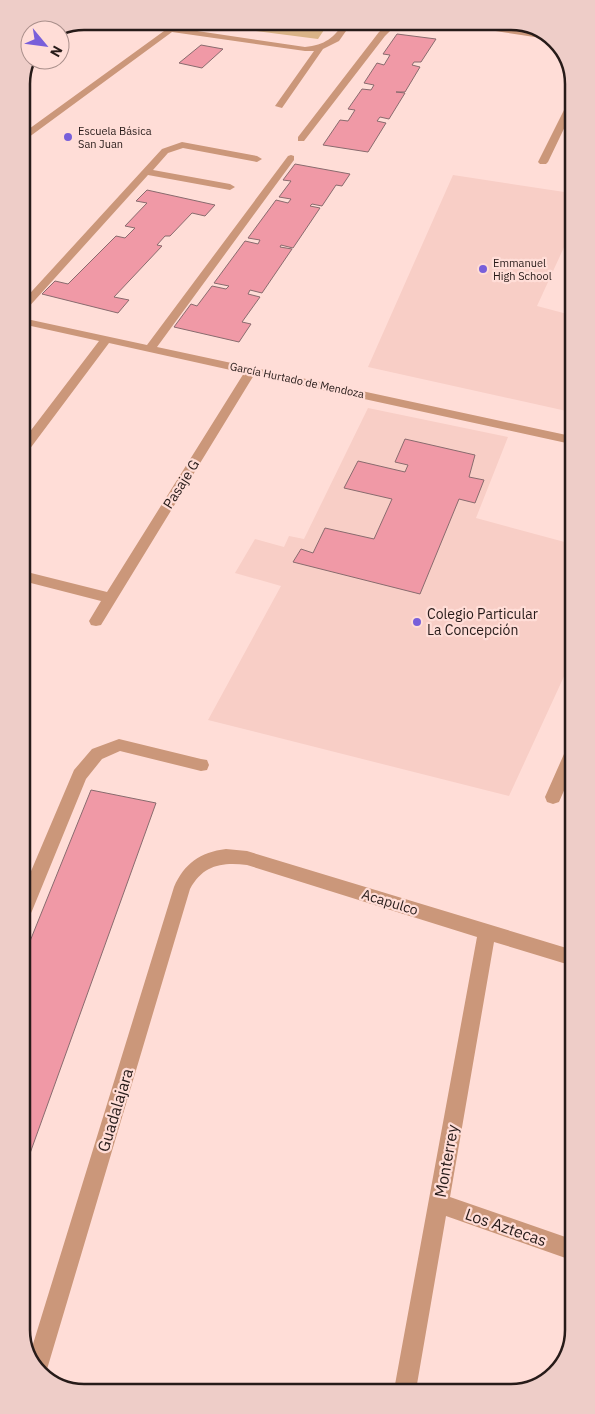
<svg xmlns="http://www.w3.org/2000/svg" width="595" height="1414" font-family="'IBM Plex Sans',sans-serif">
	<rect width="100%" height="100%" fill="#ffddd7"/>
	<path fill="#f8cec6" d="M453,175L571,193V232L537,306L571,315V412L368,367Z
		M368,408L508,437L476,518L572,544V659L509,796L208,720L281,586L235,573L255,539L284,547L289,536L304,539Z"/>
	<path fill="#d9b387" d="M178,21H330L318,39Z"/>
	<path fill="#f099a6" stroke="#896b6e" d="M397,34L436,39L421,62H414L412,65L420,67L405,92H396L405,93L389,119L380,117L377,121L386,123L368,152L323,145L340,120L348,121L355,110L348,109L362,89L371,90L374,85L364,83L377,63L384,65L390,55L383,54Z
		M201,45L223,49L202,68L179,63Z
		M295,164L350,174L342,186L336,185L322,206L312,204L310,206L320,208L293,248L281,245L280,247L292,249L262,293L250,290L248,294L260,297L242,322L251,324L239,342L174,327L191,304L197,306L212,286L226,289L229,286L214,283L245,241L258,244L260,240L248,238L276,200L288,203L291,199L279,197L291,181L283,180Z
		M147,190L215,205L205,216L192,213L170,236H165L157,245L162,246L114,297L129,300L118,313L42,294L55,281L68,284L116,236L125,238L135,228L125,226L147,203L136,201Z
		M405,439L475,455L469,477L484,480L475,503L459,499L420,594L293,562L301,549L313,553L325,528L374,539L392,499L344,488L358,461L405,472L408,465L395,462Z
		M91,790L156,803L24,1170V956Z"/>
	<g fill="none" stroke-linecap="round" stroke-linejoin="round">
		<path fill="#cb977a" fill-rule="evenodd" d="M110,21H132L169,27L175,24L179,26L177,28L305,47C325,45 334,38 345,21H353L339,41L323,49L282,108L275,106L314,51H305L172,32L25,140L22,141V134L164,31Z
			M391,21H400L385,36L304,141H298V137L379,32Z
			M431,21H454L550,35L554,40Z
			M571,101V114L548,162L546,164H540L538,162L567,104Z
			M182,142L257,156L262,159L257,162L183,148L168,153L153,170L230,184L235,187L230,190L148,175L26,310L22,311V302L162,149Z
			M291,155L294,156V160L157,347L571,436V444L254,375L101,625L96,626L91,625L89,621L101,601L23,581V571L107,592L244,373L109,343L26,454L22,455V442L99,341L22,324V318L147,345L288,156Z
			M119,739L201,759L207,760L209,765L207,770L201,771L120,751L102,759L86,779L32,911L29,917L23,919V890L74,770L92,749Z
			M572,748C574,769 568,782 559,802L553,804L547,802L545,797L564,754L567,749Z
			M226,849L247,851L573,950V966L494,942L450,1197L574,1240V1261L446,1216L416,1390H394L477,937L247,865C222,862 203,865 190,889L45,1376H43L29,1357L174,887C184,864 200,852 226,849Z"/>
	</g>
	<g fill="#785fda" stroke="#ffddd7" stroke-width="2">
		<circle cx="68" cy="137" r="5"/>
		<circle cx="483" cy="269" r="5"/>
		<circle cx="417" cy="622" r="5"/>
	</g>
	<g text-anchor="middle" stroke-width="4.5" stroke-linejoin="round" paint-order="stroke">
		<g font-size="11" fill="#271b19" stroke="#ffddd7" text-anchor="start">
			<text x="78" y="135">Escuela Básica<tspan x="78" dy="13">San Juan</tspan></text>
			<text x="493" y="267">Emmanuel<tspan x="493" dy="13">High School</tspan></text>
		</g>
		<g font-size="11" fill="#271b19" stroke="#ffddd7">
			<text transform="translate(297 380) rotate(12)" y="4">García Hurtado de Mendoza</text>
		</g>
		<g font-size="14" fill="#271b19" stroke="#ffddd7">
			<text transform="translate(181 484) rotate(-58)" y="5">Pasaje G</text>
			<text transform="translate(390 902) rotate(17)" y="5">Acapulco</text>
		</g>
		<g font-size="14" fill="#271b19" stroke="#ffddd7" text-anchor="start">
			<text x="427" y="619">Colegio Particular<tspan x="427" dy="16">La Concepción</tspan></text>
		</g>
		<g font-size="16" fill="#271b19" stroke="#ffddd7">
			<text transform="translate(115 1110) rotate(-73)" y="6">Guadalajara</text>
			<text transform="translate(446 1161) rotate(-80)" y="6">Monterrey</text>
			<text transform="translate(506 1227) rotate(19)" y="6">Los Aztecas</text>
		</g>
	</g>
	<path d="M0 0H595V1414H0ZM84 30H511A54 54 0 0 1 565 84V1330A54 54 0 0 1 511 1384H84A54 54 0 0 1 30 1330V84A54 54 0 0 1 84 30Z" fill="#eecdc8" fill-rule="evenodd"/>
	<path fill="none" stroke="#271b19" stroke-width="2.5" d="M84 30H511A54 54 0 0 1 565 84V1330A54 54 0 0 1 511 1384H84A54 54 0 0 1 30 1330V84A54 54 0 0 1 84 30Z"/>
	<g transform="translate(45 45) rotate(119)"><circle r="24" fill="#ffddd7" stroke="#a98f8b"/>
	<path d="M0-4L9 19L0 12L-9 19Z" fill="#785fda"/>
	<text y="-8" font-size="14" font-weight="bold" text-anchor="middle" fill="#271b19">N</text>
	</g>
</svg>
